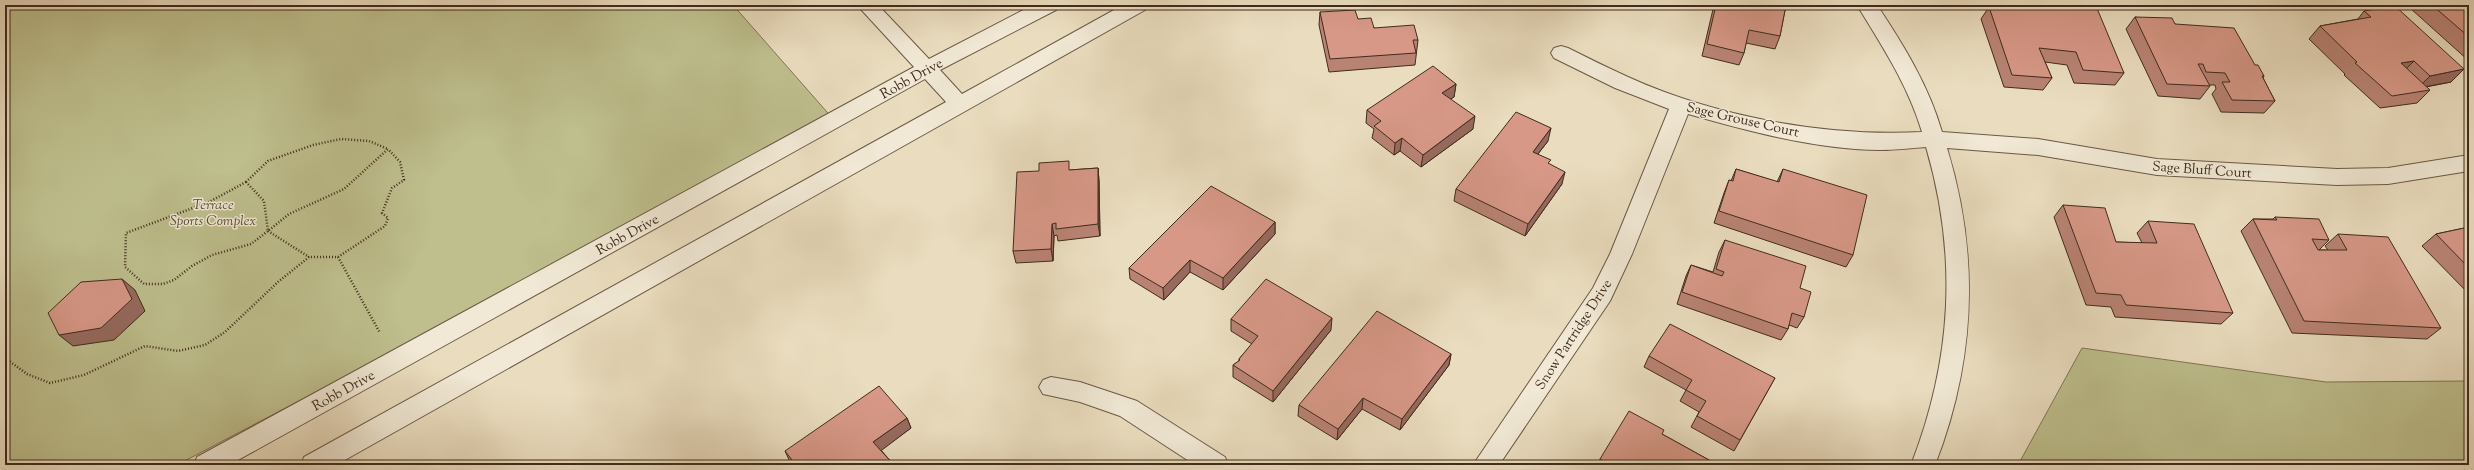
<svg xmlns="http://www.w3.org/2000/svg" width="2474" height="470" font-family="'Sorts Mill Goudy',serif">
	<rect width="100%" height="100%" fill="#eaddbf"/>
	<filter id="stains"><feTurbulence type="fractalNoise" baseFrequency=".005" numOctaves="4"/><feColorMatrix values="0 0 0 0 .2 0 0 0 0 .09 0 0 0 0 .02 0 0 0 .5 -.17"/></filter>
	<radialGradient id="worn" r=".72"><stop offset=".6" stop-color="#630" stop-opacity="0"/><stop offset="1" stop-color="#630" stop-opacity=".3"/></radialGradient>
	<path fill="#bebf8d" stroke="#807555" d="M5,5H733L834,120L177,465H5Z
		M2082,348L2326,382L2469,381V465H2018Z"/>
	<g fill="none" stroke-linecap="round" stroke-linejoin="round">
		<defs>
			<path id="minor" d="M857,5H878L929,59L1033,5H1059L1056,10L940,70L962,94L1123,5H1148L1145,10L336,465H301L304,457L946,102L925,79L229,465H194L197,457L914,67Z
				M1857,5H1877C1903,44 1929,86 1942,132L2038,139L2157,159L2337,169L2388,168L2469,155V171L2388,184L2337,185L2157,175L2038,155L1947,148C1980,256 1976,360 1935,465H1911C1952,360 1958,256 1926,147C1911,148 1896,150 1880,150C1817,150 1748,131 1688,114L1632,254L1610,301L1499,465H1473L1593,288L1610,254L1669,109L1615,88L1554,58L1551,53L1554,48L1561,46L1568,48C1588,58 1608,68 1628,77C1716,117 1826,137 1922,132C1908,85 1882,46 1857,5Z
				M1051,377L1080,382L1137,401L1225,457L1228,465H1195L1120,416L1080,402L1043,394L1039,387L1043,380Z"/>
		</defs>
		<use href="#minor" stroke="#6b5846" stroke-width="2"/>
		<path stroke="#412b1d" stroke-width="2.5" stroke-dasharray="1 2" stroke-linecap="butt" d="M246,182L264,201L268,231
			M246,182L209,202L126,233L125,267L144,284H163L174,280L192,266L212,255L251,244L268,231
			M246,182L268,161L313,145L341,139L369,141L388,149L344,189L289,214L268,231
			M268,231L309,257
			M338,257L385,226L388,218L382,213L392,188L404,180L400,162L388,149
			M5,358L27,374L50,383L84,375L145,346L178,351L205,345L225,332L278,282L309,257H338L380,333"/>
		<use href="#minor" fill="#f1e9d5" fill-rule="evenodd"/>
	</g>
	<path fill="#b98374" stroke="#412b1d" d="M1714,5H1786L1780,36L1775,49L1746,43L1744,53L1739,65L1702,56Z
		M2005,5H2046L2047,6L2058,7L2059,5H2078L2124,73L2115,85L2074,83L2067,65L2045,62L2052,78L2043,90L2004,87L1981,19L1989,7L2003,8Z
		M2412,5H2469V61L2410,8Z
		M2364,11L2451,82L2426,87L2430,90L2417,103L2380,108L2344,75L2345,74L2309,39L2320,26L2358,19Z
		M1320,12L1358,19L1374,28L1418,40L1415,65L1329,72L1319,25Z
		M2135,17L2175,24L2255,65L2264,76L2263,78L2275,101L2264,113L2221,112L2212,94L2216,89L2215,85H2209L2210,86L2200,99L2158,96L2126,29Z
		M1456,84L1454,97L1450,99L1473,129L1421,167L1400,151L1394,155L1372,138L1374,129L1366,123L1367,110Z
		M1548,141L1538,154L1549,164L1562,184L1525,236L1454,201L1456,189Z
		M1098,168L1099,181L1100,236L1058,241L1057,235L1054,236L1053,261L1016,263L1013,251L1070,170Z
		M1736,169L1777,182L1783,169L1853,255L1846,267L1714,223L1724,193L1729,180L1731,181Z
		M2063,205L2116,242L2142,243L2137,233L2148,221L2233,313L2221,324L2115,317L2111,307L2086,305L2054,217Z
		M2275,217L2329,240L2319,250H2328L2325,246L2338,234L2441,328L2427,339L2292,333L2241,231L2253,219H2273Z
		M1275,222V234L1223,290L1190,272L1164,300L1130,279L1129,268Z
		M2469,227V294L2422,246L2436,234Z
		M1725,240L1800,288L1804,317L1797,328L1789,325L1788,329L1781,340L1677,304L1686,276L1691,265L1713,272L1719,252Z
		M1231,319L1331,330L1273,402L1233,377V365L1239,361V359L1252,344L1231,331Z
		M1451,354L1449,365L1400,430L1362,409L1337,440L1298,416L1299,405Z
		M1649,356L1775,378L1734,451L1691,427L1699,412L1680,401L1686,390L1644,367Z
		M907,418L911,428L881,450L894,465H793L790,462L785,451Z
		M1662,434L1718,465H1597L1600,459Z"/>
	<path fill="#966a5e" stroke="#412b1d" d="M2414,61L2402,73L2401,63Z
		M2464,69L2451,82L2418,88L2430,76Z
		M1456,84L1454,97L1440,106L1442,93Z
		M1475,116L1473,129L1421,167L1423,155Z
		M1551,128L1548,141L1530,164L1533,152Z
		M1402,138L1400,151L1394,155L1395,143Z
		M1098,168L1099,181L1100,236L1098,224Z
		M1565,172L1562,184L1525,236L1528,224Z
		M1275,222V234L1223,290V278Z
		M1052,224L1054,236L1053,261L1051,249Z
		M1190,260V272L1164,300L1163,288Z
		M122,279L135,290L145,311L114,340L73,346L59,335Z
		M1332,318L1331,330L1273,402V391Z
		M1451,354L1449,365L1400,430L1402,419Z
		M1363,398L1362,409L1337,440L1338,429Z
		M907,418L911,428L878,453L873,442Z"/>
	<path fill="#d79887" stroke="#412b1d" d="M1716,5H1786L1780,36L1749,30L1744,53L1707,44Z
		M2009,5H2046L2047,6L2061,7L2060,5H2078L2096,6L2124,73L2083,70L2076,52L2039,48L2052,78L2012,75L1989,7L2010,8Z
		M2432,5H2469V37Z
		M2395,6L2464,69L2430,76L2414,61L2401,63L2430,90L2392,96L2355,63L2357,62L2320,26L2371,17L2364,11Z
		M1355,10L1358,19L1371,18L1374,28L1414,25L1418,40H1413L1416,53L1330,59L1320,12Z
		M2135,17L2172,18L2175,24L2234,28L2255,65H2258L2264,76H2262L2275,101L2232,100L2222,82H2230L2225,73L2206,72L2203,64H2198L2210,86L2167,84Z
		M1433,66L1456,84L1442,93L1475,116L1423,155L1402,138L1395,143L1374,126L1381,121L1367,110Z
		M1516,112L1551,128L1533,152L1551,160L1548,163L1565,172L1528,224L1456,189Z
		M1069,161V170L1098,168V224L1056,229V223L1052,224L1051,249L1013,251L1017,172L1039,171V163Z
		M1736,169L1779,182L1783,169L1867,195L1853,255L1719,211L1729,180L1733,181Z
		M1211,186L1275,222L1223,278L1190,260L1163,288L1129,268Z
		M2063,205L2105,208L2116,242L2157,243L2148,221L2194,224L2233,313L2126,305L2121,295L2096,293Z
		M2275,217L2319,219L2329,240L2312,239L2318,250H2347L2338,234L2388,237L2441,328L2304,321L2253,219L2277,220Z
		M2469,227V268L2436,234Z
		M1725,240L1806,266L1800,288L1811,292L1804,317L1792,313L1788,329L1682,292L1691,265L1722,276L1724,272L1716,269Z
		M122,279L132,299L101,328L59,335L48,313L81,282Z
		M1266,279L1332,318L1273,391L1233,365L1240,360L1239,359L1258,336L1231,319Z
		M1377,311L1451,354L1402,419L1363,398L1338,429L1299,405Z
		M1670,324L1775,378L1740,440L1697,416L1706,401L1686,390L1692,380L1649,356Z
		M879,386L907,418L873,442L894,465H796L785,451Z
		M1629,411L1664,430L1662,434L1718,465H1611L1600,459Z"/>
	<g text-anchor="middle" stroke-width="3" stroke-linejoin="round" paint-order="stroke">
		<g font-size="14" fill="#412b1d" stroke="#f1e9d5">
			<text transform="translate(911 78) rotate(-29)" y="5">Robb Drive</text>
			<text transform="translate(1743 119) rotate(13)" y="5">Sage Grouse Court</text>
			<text transform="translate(2202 169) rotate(4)" y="5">Sage Bluff Court</text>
			<text transform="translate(627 234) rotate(-29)" y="5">Robb Drive</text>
			<text transform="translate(1573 334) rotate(-57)" y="5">Snow Partridge Drive</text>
			<text transform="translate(343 390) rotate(-29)" y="5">Robb Drive</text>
		</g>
		<g font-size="14" font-style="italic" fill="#5a4933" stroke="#f1e9d5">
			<text x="213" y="209">Terrace<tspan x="213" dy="16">Sports Complex</tspan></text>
		</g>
	</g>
	<rect width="2474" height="470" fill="none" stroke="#eaddbf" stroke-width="20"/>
	<rect x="6" y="6" width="2462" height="458" fill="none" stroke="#412b1d" stroke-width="2"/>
	<rect x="10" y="10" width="2454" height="450" fill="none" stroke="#412b1d"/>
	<rect width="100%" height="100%" filter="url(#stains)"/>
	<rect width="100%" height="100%" fill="url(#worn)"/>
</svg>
